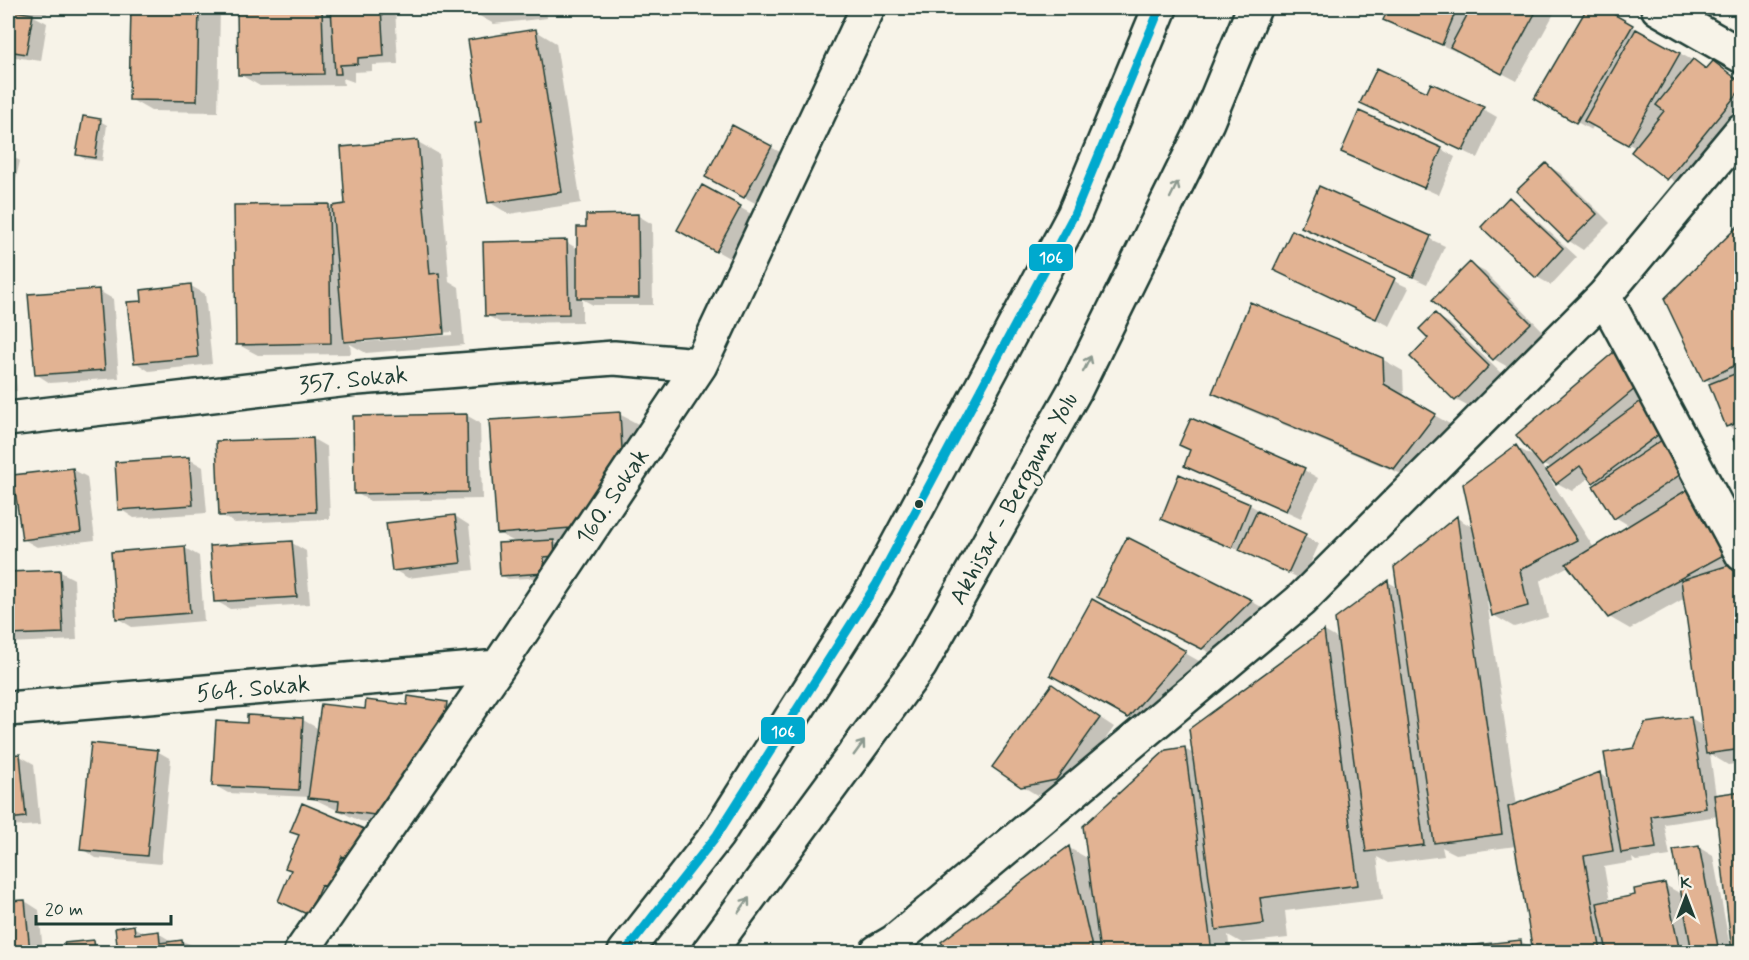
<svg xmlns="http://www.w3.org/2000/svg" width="1749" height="960" font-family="Mynerve,sans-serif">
	<rect width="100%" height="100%" fill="#f7f3e8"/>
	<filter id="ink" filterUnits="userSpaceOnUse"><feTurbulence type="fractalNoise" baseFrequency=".0167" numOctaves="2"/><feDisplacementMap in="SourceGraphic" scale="12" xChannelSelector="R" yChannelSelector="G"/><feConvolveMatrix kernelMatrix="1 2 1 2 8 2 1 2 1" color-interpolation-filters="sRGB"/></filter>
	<g filter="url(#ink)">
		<path fill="#0003" fill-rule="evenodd" d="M8,8H46L47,14L32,15L47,23L41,61L8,56V11L14,12Z
			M132,8H220L218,112L151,111L130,99Z
			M238,8H395L398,64L372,65V71L354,72V82L343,78L344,85L260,86L239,74Z
			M473,8H546L547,18L494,24L474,13Z
			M1391,8H1462L1470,12L1472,8H1557L1517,81L1458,50L1457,52L1385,20Z
			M1589,8H1599L1708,69L1714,63L1742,82V113L1682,187L1633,151L1636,148L1594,125L1591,130L1536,99Z
			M536,31L556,43L581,203L509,214L489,202L482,124Z
			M1428,94L1483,109L1497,117L1478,158L1362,102Z
			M8,99L17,105L8,142Z
			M100,121L107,125L102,161L85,159L78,155Z
			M418,142L439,154L449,281L459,287L464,345L366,353L350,344L351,354L258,355L237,344L329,206L334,209L347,206ZM452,332V335L363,342V339Z
			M771,147L785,155L759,205L721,185Z
			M1441,149L1455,157L1439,195L1342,152Z
			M8,154L20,161L8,211Z
			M1546,165L1560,173L1610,223L1583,250L1569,241L1519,191Z
			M703,187L755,216L731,259L679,230Z
			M1320,188L1445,246L1427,284L1303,226Z
			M1509,199L1523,208L1577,257L1551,285L1537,277Z
			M637,215L652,224L653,305H593L582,299V322L501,323L486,315L566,242L578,249Z
			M1742,224V434L1727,426L1713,384L1705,379Z
			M1293,232L1409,288L1390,326L1275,270Z
			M1470,264L1485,272L1544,332L1508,367L1494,359Z
			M191,286L205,294L212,364L149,371L135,362L143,302Z
			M99,291L113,299L119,378L50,383L36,374Z
			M1435,315L1449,323L1503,375L1471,408L1456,400L1431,338Z
			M8,320L10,321L17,391L8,392Z
			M1616,353L1697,481L1683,490L1742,570V763L1728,765L1710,754L1716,796L1742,793V952H1734L1718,816L1664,824L1670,856L1636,861L1632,858L1633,862L1604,867L1610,902L1637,896L1665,885L1683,895L1698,847L1713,856L1731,952H1420L1520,941L1534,949L1516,846L1456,854L1442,847L1444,856L1388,863L1377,857L1383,899L1285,911L1288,938L1242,943L1228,935L1230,952H950L943,942L1069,848L1089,859L1184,748L1193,754L1190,730L1324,631L1340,640L1388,582L1399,588L1396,567L1457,518L1474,528L1516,447L1538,459ZM1540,463L1551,469L1557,483L1572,491L1590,477L1598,484L1615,517L1630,526L1594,548ZM1569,566L1609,617L1630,629L1685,598L1704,726L1691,718L1610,780L1600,774L1517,806L1487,601L1490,600L1493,615L1514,627L1548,617L1540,581Z
			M1382,359L1403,371L1404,398L1455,427L1416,480L1234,404L1214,393Z
			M619,414L640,425L642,461L592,539L555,542L561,545L551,577L508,579L501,575L517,543L498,533Z
			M466,415L480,423L482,499L370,501L356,493Z
			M313,439L327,447L330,519L235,523L221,515Z
			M1192,451L1304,470L1318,478L1301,518L1186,465Z
			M189,459L203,467L207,513L134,518L120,509Z
			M72,469L87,477L95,540L37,547L23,539Z
			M1180,476L1250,505L1264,513L1263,515L1319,544L1303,580L1247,553L1177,527L1163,519Z
			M455,516L469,525L474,570L408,578L394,570Z
			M1128,539L1251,601L1265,609L1217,656L1113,605Z
			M292,543L306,551L310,604L230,609L216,601Z
			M185,548L199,556L204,621L132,627L117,618Z
			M59,571L74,579L77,640L8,643V573Z
			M1093,601L1199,661L1143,725L1066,683Z
			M1052,686L1114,727L1071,787L1037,795L1022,786Z
			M446,703L467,715L402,827L360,821L310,797L228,793L214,785L249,724L303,720L319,729L366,711Z
			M157,751L171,759L161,864L96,858L82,849Z
			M20,756L34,764L40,825L8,827V757Z
			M363,831L378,839L324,922L280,901L293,871L287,868L300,836L292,832Z
			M25,901L39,910L43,952H8V903Z
			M133,927L146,934L158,933L173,942L182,941L209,952H120L117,929Z
			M93,942L100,946L101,952H66V944Z"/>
		<path fill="#e2b393" stroke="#1f3d34" stroke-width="1.5" d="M131,8H199L197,101L129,100Z
			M237,8H322L324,74L238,75Z
			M331,8H381L384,56L358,58V64L340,65L341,74H335Z
			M472,8H522L472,14Z
			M1389,8H1457L1442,45L1383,20Z
			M1471,8H1538L1502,74L1450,47Z
			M1587,8H1603L1633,25L1576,123L1534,99Z
			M8,10L33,14L26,54L8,51Z
			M536,29L562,192L488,203L475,123L481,122L468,40Z
			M1636,29L1680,53L1628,145L1584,121Z
			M1693,59L1706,69L1713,61L1742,83V88L1667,180L1631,152L1664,111L1656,105Z
			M1377,68L1427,92L1431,83L1484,107L1463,151L1360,103Z
			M1359,111L1442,148L1424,188L1341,152Z
			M83,116L101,119L95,158L76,155Z
			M732,125L772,146L744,198L705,177Z
			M418,140L430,274L439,273L444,334L344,342L332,206L345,204L341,147Z
			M1546,163L1597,214L1568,242L1516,191Z
			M702,185L741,206L716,252L677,230Z
			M1319,186L1431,236L1413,277L1301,227Z
			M1509,197L1563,248L1536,278L1481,227Z
			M329,204L331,343L236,345L234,205Z
			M638,214L639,298H577V227H586V215Z
			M1742,222V362L1703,381L1664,299Z
			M1292,230L1395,278L1376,319L1273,270Z
			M567,240L569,314L485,316L483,242Z
			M1470,262L1531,323L1493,360L1432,300Z
			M191,284L198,357L134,363L127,302L142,301L141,290Z
			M99,289L105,370L35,375L28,294Z
			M1250,302L1383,358L1384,384L1436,414L1394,469L1212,393Z
			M1435,313L1489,366L1455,401L1410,357L1428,338L1419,329Z
			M1615,351L1642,383L1542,466L1516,435Z
			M1742,371V421L1726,427L1709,384Z
			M1644,399L1666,429L1593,483L1580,466L1556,484L1546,471Z
			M620,412L622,449L571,528L497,534L489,420Z
			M467,414L468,492L354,494L353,416Z
			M1191,418L1305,468L1286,511L1184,466L1190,450L1179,445Z
			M1742,434V454L1733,439Z
			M313,438L316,512L219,516L216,441Z
			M1662,440L1684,472L1614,519L1593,486Z
			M1516,445L1577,540L1520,570L1528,606L1492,616L1463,484Z
			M189,457L193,505L118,510L115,462Z
			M73,468L81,532L22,540L13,475Z
			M1179,474L1250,504L1232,548L1161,519Z
			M1693,486L1729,552L1608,618L1566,564Z
			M1257,511L1306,534L1288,573L1239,550Z
			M455,515L461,563L392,571L386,523Z
			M1457,516L1502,834L1434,843L1394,567Z
			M1127,537L1252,600L1202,649L1097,597Z
			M554,540L555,556L544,557L545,573L500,576L498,543Z
			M292,541L297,597L214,602L210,546Z
			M185,546L190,613L116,619L111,552Z
			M1733,564L1742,584V749L1706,754L1681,580Z
			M60,570L63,633L8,635V572Z
			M1388,580L1424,845L1366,852L1335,619Z
			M1092,599L1186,651L1128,718L1050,675Z
			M1324,630L1358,885L1260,898L1264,924L1216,930L1189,729Z
			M1052,684L1100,718L1056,780L1021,787L992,767Z
			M408,696L447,702L442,736L418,769L407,768L405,786L396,785L393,803L382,816L338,810L339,801L308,798L321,704L365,709L366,700L407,705Z
			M247,715L303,718L299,790L212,786L216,721L247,723Z
			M1691,717L1706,808L1651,816L1656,848L1621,853L1604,753L1634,748L1645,723Z
			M91,743L158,750L147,856L80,850Z
			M1185,747L1212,952H1100L1083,826L1166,750Z
			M20,754L26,817L8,819V755Z
			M1600,772L1613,851L1584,856L1601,952H1533L1508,807Z
			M1742,791V952H1732L1714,795Z
			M302,803L364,829L351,860L342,856L328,888L321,885L309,915L278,901L291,870L285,868L299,835L290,832Z
			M1069,846L1093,952H948L941,942Z
			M1699,846L1719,952H1692L1673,850Z
			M1665,883L1680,952H1607L1597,903L1635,895L1634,889Z
			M25,900L30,952H8V901Z
			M134,925L135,934L159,931L160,943L182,940L183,949L202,947L203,952H118L115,928Z
			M94,940L95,952H65L64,943Z
			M1521,940L1522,952L1419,951Z"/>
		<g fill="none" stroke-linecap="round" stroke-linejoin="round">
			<defs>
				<path id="street" d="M1658,8L1742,56
					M1604,296L1742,554
					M8,419L357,378L614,358L700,365
					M8,709L498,667
					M301,952L498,667L700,365L868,8
					M877,952L894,942L1300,601L1604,296L1742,130"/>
				<path id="primary" d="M625,952L717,835L876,585L1074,215L1160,8
					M709,952L920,665L1075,390L1207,122L1254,8"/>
			</defs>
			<use href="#street" stroke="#1f3d34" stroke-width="38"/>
			<use href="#primary" stroke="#1f3d34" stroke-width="38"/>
			<use href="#street" stroke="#f7f3e8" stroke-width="33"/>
			<use href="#primary" stroke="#f7f3e8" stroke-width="33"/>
			<defs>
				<path id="bus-1" d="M625,952L717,835L876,585L1074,215L1160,8"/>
			</defs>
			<use href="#bus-1" stroke="#f7f3e8" stroke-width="14"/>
			<use href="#bus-1" stroke="#00a9ce" stroke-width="9"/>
		</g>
		<defs><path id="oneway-shaft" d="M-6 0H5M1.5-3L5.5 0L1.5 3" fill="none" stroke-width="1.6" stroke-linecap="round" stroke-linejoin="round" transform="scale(1.5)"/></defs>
		<g stroke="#8b988e">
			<use href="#oneway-shaft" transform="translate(1174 190) rotate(-64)"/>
			<use href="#oneway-shaft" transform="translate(1087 364) rotate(-64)"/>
			<use href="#oneway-shaft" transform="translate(859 748) rotate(-54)"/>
			<use href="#oneway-shaft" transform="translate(744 905) rotate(-54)"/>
		</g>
	</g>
	<circle fill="#1f3d34" stroke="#f7f3e8" stroke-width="2" cx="919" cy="504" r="5"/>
	<g text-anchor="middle" stroke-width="4.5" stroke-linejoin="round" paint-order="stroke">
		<g font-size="24" fill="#1f3d34" stroke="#f7f3e8">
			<text transform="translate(353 379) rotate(-6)" y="8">357. Sokak</text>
			<text transform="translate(612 496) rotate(-56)" y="8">160. Sokak</text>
			<text transform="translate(1013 498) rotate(-61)" y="8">Akhisar - Bergama Yolu</text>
			<text transform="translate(253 688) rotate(-5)" y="8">564. Sokak</text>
		</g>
	</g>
	<g stroke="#f7f3e8" stroke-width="2">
		<rect x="1028" y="243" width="46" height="29" rx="6" fill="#00a9ce"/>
		<rect x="760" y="716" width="46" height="29" rx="6" fill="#00a9ce"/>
	</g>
	<g font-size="16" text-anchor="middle" font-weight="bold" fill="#fff">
		<text x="1051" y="263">106</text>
		<text x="783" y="737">106</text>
	</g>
	<rect width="1749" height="960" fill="none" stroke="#f7f3e8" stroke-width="30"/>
	<rect x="15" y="15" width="1719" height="930" fill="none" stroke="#1f3d34" stroke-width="2" filter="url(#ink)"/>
	<g transform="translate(1686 897)" stroke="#f7f3e8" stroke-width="4.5" paint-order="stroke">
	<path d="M0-4.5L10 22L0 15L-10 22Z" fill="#1f3d34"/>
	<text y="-9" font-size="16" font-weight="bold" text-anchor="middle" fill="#1f3d34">K</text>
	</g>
	<path d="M36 915v9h135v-9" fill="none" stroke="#1f3d34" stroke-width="3"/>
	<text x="45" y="915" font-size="18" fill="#1f3d34" stroke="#f7f3e8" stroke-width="4.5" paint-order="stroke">20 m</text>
</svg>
